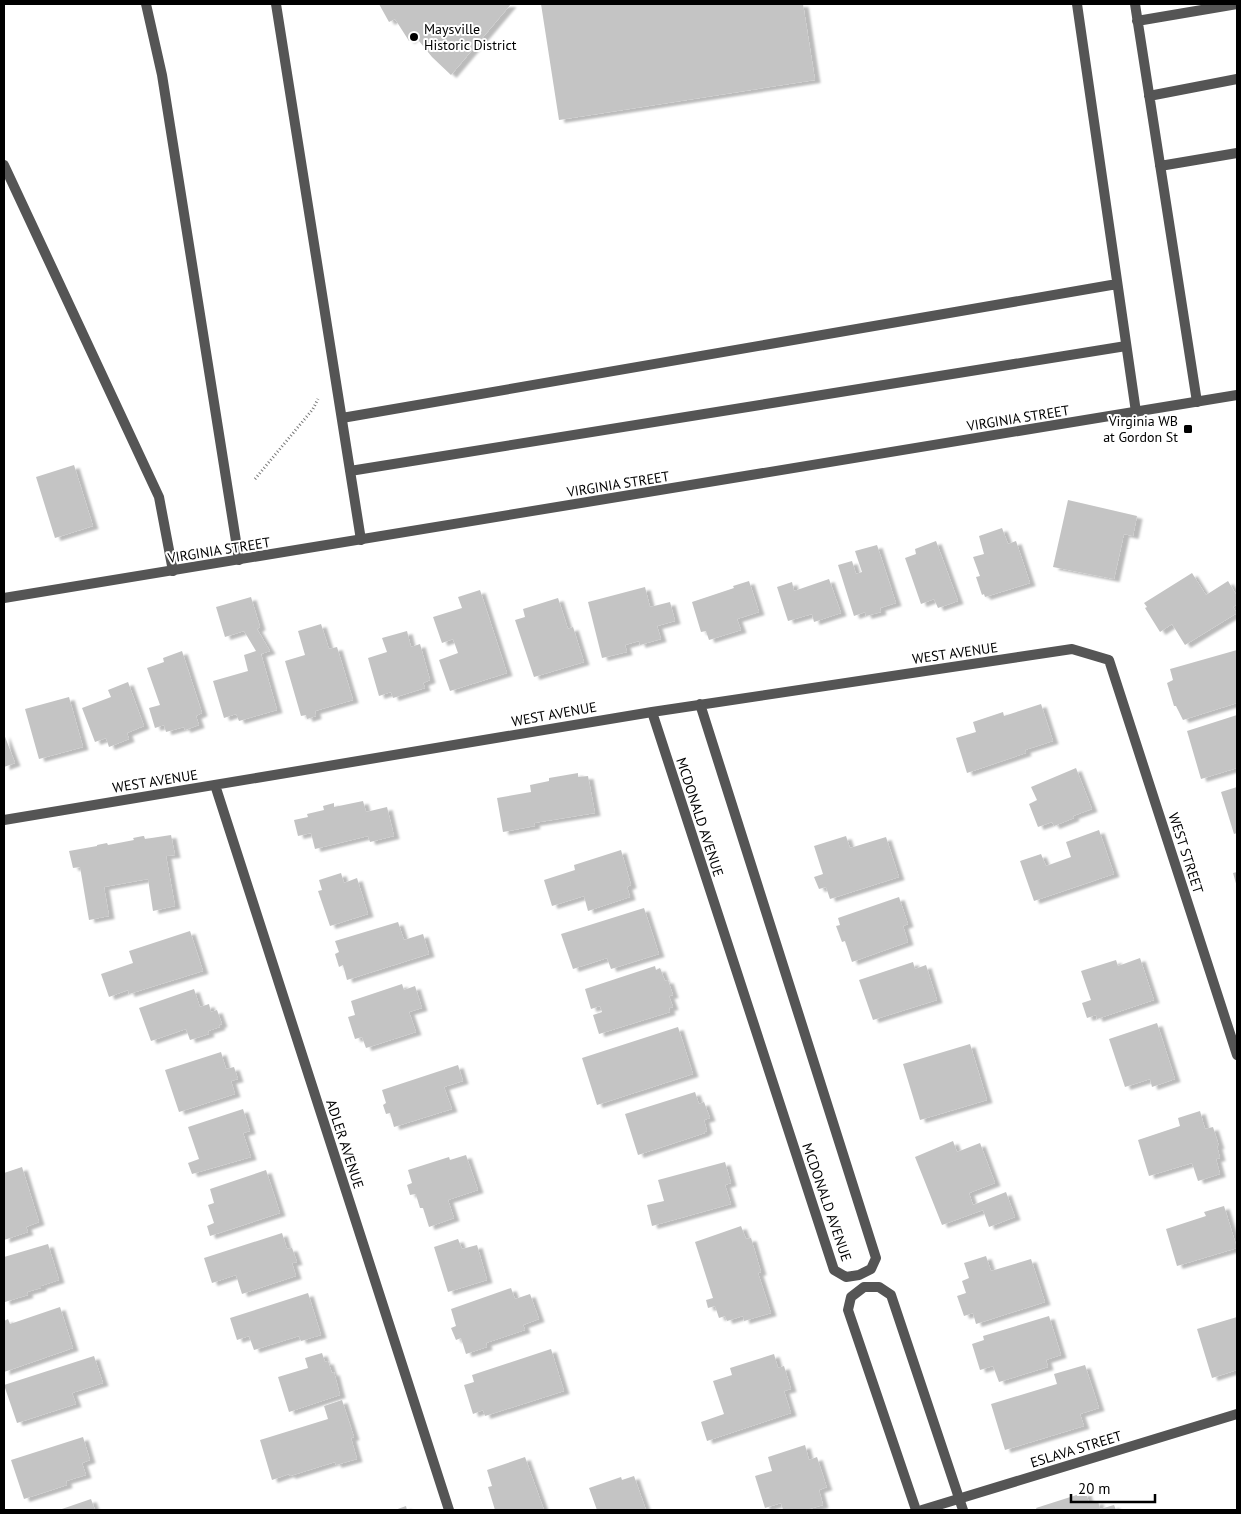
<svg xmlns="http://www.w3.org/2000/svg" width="1241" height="1514" font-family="'PT Sans',sans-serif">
	<defs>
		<filter id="shadow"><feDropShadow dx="5.5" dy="3" stdDeviation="1" flood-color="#0004"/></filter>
	</defs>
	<rect width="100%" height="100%" fill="#fff"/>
	<path fill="#c4c4c4" filter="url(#shadow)" d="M379,4H511L451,75L432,57L415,36L409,41L395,19L389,22Z
		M541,4H803L815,80L559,120Z
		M74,465L93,526L55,538L36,477Z
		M1068,500L1137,516L1133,536L1124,534L1114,579L1053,567Z
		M1002,528L1008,544L1016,541L1030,583L985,597L984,594L982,595L976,577L980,576L973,557L984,554L979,536Z
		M936,541L958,601L938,608L934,599L921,604L905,558L916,554L915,549Z
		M877,545L896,603L880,608L881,612L866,616L865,612L854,616L838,565L852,561L856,574L862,572L855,551Z
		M1192,573L1206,595L1228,581L1237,596V604L1233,607L1237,613L1185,645L1172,624L1160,632L1145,608L1147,607L1144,603Z
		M829,579L841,613L814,622L812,614L788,621L777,587L792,582L794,591Z
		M749,581L759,612L737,619L741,630L709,640L706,631L701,632L692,602L734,588L733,586Z
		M645,587L650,607L670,602L675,621L657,626L661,639L640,645L639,641L625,645L627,652L602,658L588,602Z
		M480,590L507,673L450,691L439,660L458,653L453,639L442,643L433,617L462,608L458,597Z
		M251,597L260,627L257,629L270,651L261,654L277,710L239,721L236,714L224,718L213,681L248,671L244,655L256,651L244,631L225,637L216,607Z
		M558,598L568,629L573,627L584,662L534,677L515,620L525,617L523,609Z
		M321,624L329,649L337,647L353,700L315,711L316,716L307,719L306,715L301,716L285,661L305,655L298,631Z
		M407,631L411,647L420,644L430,680L423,683L425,688L393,698L391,692L379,696L368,658L387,652L382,638Z
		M1237,650V703L1183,720L1176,706H1174L1167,683L1173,680L1170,669Z
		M182,651L202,713L196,716L199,725L185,730L184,727L166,732L164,725L155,728L149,708L160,705L147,668L164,662L163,658Z
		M128,682L144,726L127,733L129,739L109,747L106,738L95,742L82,708L111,697L108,690Z
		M69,697L83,747L39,759L25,709Z
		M1041,704L1053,741L1025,750L1026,753L967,773L956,738L976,732L973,722L1003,712L1004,716Z
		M1237,715V768L1201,779L1187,731Z
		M4,734L15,763L4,767Z
		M1076,768L1092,809L1073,816L1074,818L1054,826L1052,822L1038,827L1029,804L1037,800L1031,787Z
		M578,773V777L588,776L595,813L534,823L535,826L503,832L497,798L531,792L530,785L549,781V778Z
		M1237,787V833L1234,834L1221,792Z
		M363,801L366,812L387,807L394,836L370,842L368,836L315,849L311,833L298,836L294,820L308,817L307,814L324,810L323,806L334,803V807Z
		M1099,830L1114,874L1034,901L1020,861L1041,854L1046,866L1071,857L1066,842Z
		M171,835L175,855L166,856L175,906L153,911L148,879L104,887L109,916L89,920L80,867L73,868L69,851L97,846V845L107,843L108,845L134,840L133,838L143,836H144L145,839Z
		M846,836L850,848L886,837L899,877L830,899L826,887L819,889L814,877L823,874L814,846Z
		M621,850L631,885L627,887L630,897L588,911L584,896L552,906L544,880L575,870L574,865Z
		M1237,872V887L1233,873Z
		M341,873L344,883L357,878L368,914L330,926L318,891L322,890L319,880Z
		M899,897L908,924L903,926L908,942L852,962L845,941L842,942L836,926L840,925L838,918Z
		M644,908L659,954L611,969L607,958L573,969L561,934Z
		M398,922L404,940L423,934L429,954L347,980L343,965L339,967L335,954L339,952L335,941Z
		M190,931L203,971L129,994L128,990L109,997L101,974L133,963L129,951Z
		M1140,958L1154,1000L1097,1019L1096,1015L1087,1018L1082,1003L1091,1000L1081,971L1116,960L1118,966Z
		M913,962L915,969L926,965L937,1000L873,1020L859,980Z
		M655,966L656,970L660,968L665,981L668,980L673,995L669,996L673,1007L669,1008L670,1012L599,1034L593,1015L602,1012L600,1006L591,1009L585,989Z
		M402,984L404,990L415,986L422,1008L409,1012L416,1032L366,1048L362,1037L355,1039L348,1017L355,1015L351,1001Z
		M194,989L200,1007L209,1004L211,1012L217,1010L222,1024L219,1025L220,1027L208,1031L209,1034L190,1040L186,1029L151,1041L139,1008Z
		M1157,1023L1175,1079L1152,1087L1150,1079L1125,1087L1109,1039Z
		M678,1027L693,1074L597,1105L582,1058Z
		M970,1044L987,1100L920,1120L903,1064Z
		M221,1052L226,1069L234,1067L238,1079L231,1081L235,1094L179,1112L165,1070Z
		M458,1065L463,1081L444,1087L452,1109L394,1127L390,1113L386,1114L383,1105L386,1103L382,1090Z
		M695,1092L699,1104L704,1102L710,1118L704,1120L707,1131L704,1132L705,1133L638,1155L625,1114Z
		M243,1109L250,1131L243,1133L251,1157L192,1174L188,1163L199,1159L188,1127Z
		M1200,1111L1205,1129L1213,1127L1219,1146H1217L1220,1158L1216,1159L1220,1174L1198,1181L1192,1163L1149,1176L1138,1140L1180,1126L1178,1118Z
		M953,1141L957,1152L980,1143L995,1183L969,1193L973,1205L1006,1192L1015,1217L989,1227L983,1210L942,1225L915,1157Z
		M466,1155L478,1190L448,1200L454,1218L429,1227L423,1208H420L416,1195L415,1194L410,1195L407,1185L412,1183L408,1170L449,1157L450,1160Z
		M725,1162L731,1183L725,1185L731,1204L652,1226L647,1205L664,1201L658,1180Z
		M22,1167L39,1222L26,1227L28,1232L4,1240V1173Z
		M266,1170L280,1213L210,1236L207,1226L214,1223L208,1205L214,1203L210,1189Z
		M1224,1206L1237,1248L1177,1266L1166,1229L1206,1216L1204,1212Z
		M741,1226L746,1239L751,1238L761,1272L758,1273L771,1313L744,1321L743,1316L727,1321L725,1316L719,1318L715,1306L708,1308L706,1300L713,1298L695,1242Z
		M282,1233L287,1249L292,1248L297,1262L292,1263L296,1276L242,1294L236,1275L212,1283L204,1258Z
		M458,1239L462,1249L477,1245L487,1280L448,1292L434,1247Z
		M48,1244L59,1280L41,1286V1288L27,1292L28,1295L5,1302L4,1300V1257Z
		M986,1256L991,1271L1031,1259L1045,1302L976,1324L973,1313L964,1316L957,1296L966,1293L962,1281L969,1278L964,1263Z
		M511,1288L515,1299L530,1294L539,1319L523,1325L525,1330L486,1343L487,1347L466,1354L461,1338L456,1340L451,1328L456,1326L451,1309Z
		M308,1293L321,1335L301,1341L299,1336L254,1350L249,1336L237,1340L230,1318Z
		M60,1307L73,1348L4,1372V1321L8,1319L10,1324Z
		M1049,1316L1061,1355L1046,1360L1048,1367L999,1382L993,1366L980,1370L972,1344L984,1340L983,1336Z
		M1237,1317V1370L1212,1378L1197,1329Z
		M551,1349L564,1391L485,1416L483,1410L473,1414L464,1385L474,1382L472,1375Z
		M322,1353L325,1362L328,1361L332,1373L334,1372L340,1395L289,1412L278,1377L308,1368L305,1358Z
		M774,1354L778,1368L784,1366L791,1389L784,1391L791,1413L707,1441L701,1422L724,1414L713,1381L732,1375L730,1368Z
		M94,1356L103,1383L72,1393L76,1404L17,1423L4,1385Z
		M1085,1365L1099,1408L1080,1414L1084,1426L1005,1450L991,1404L1057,1384L1054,1374Z
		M342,1400L354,1437L351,1438L357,1459L336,1465L335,1462L290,1476L289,1474L272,1480L260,1440L328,1419L324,1406Z
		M83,1437L90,1460L82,1463L86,1475L66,1481L67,1485L24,1499L11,1460Z
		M805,1445L809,1460L817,1457L826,1485L827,1487L819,1490L823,1505L806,1510H783L781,1503L765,1508L755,1476L772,1471L768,1457Z
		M525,1457L544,1510H495L488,1487L492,1486L487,1470Z
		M634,1476L646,1510H597L589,1488L621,1477L622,1480Z
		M1086,1492L1089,1503L1098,1501L1100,1509L1114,1505L1116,1510H1037L1036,1508Z
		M91,1499L95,1510H59Z
		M406,1506L407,1510H395Z"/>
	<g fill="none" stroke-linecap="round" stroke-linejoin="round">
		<path stroke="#777" stroke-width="3" stroke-dasharray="1 2.5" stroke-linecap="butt" d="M255,479L313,409L318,399"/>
		<path stroke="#555" stroke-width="10" d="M146,4L162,75L239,560
			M276,4L361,540
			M1077,4L1136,412
			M1135,4L1197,402
			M1137,21L1237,4
			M1149,96L1237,79
			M4,165L159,497L173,571
			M1160,166L1237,153
			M342,418L1117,284
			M350,471L1126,346
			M922,1510L1237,1414"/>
		<path stroke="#555" stroke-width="10" d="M652,712L834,1270L846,1277L859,1275L871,1269L876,1258L700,704
			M215,785L449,1510
			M4,820L652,712L1072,649L1109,660L1237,1055
			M916,1510L848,1310L851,1297L864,1287H879L891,1295L963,1510"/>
		<path stroke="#555" stroke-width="10" d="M4,598L1237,395"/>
	</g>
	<g fill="#000" stroke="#fff" stroke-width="2">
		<circle cx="414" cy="37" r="5"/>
		<rect x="1183" y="424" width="10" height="10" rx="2.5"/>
	</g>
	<g text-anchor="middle" stroke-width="4" stroke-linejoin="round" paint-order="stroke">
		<g font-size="14" fill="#000" stroke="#fff" text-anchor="start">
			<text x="424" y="34">Maysville<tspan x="424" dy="16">Historic District</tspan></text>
			<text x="1178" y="426" text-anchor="end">Virginia WB<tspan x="1178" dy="16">at Gordon St</tspan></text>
		</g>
		<g font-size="14" fill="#000" stroke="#fff">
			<text transform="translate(1018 418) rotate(-9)" y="5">VIRGINIA STREET</text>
			<text transform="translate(618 484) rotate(-9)" y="5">VIRGINIA STREET</text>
			<text transform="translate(219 550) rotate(-9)" y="5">VIRGINIA STREET</text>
			<text transform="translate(955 653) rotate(-8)" y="5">WEST AVENUE</text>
			<text transform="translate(554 714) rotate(-10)" y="5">WEST AVENUE</text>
			<text transform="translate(155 781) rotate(-9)" y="5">WEST AVENUE</text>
			<text transform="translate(700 817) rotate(72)" y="5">MCDONALD AVENUE</text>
			<text transform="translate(1186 853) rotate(72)" y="5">WEST STREET</text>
			<text transform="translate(345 1144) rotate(72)" y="5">ADLER AVENUE</text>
			<text transform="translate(827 1202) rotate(71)" y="5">MCDONALD AVENUE</text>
			<text transform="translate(1076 1449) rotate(-17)" y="5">ESLAVA STREET</text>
		</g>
	</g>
	<rect width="1241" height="1514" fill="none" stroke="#000000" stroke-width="10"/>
	<path d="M1071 1494v8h84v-8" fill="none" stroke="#000000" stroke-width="2.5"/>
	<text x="1078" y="1494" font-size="15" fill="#000000" stroke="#ffffff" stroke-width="4" paint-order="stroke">20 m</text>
</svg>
